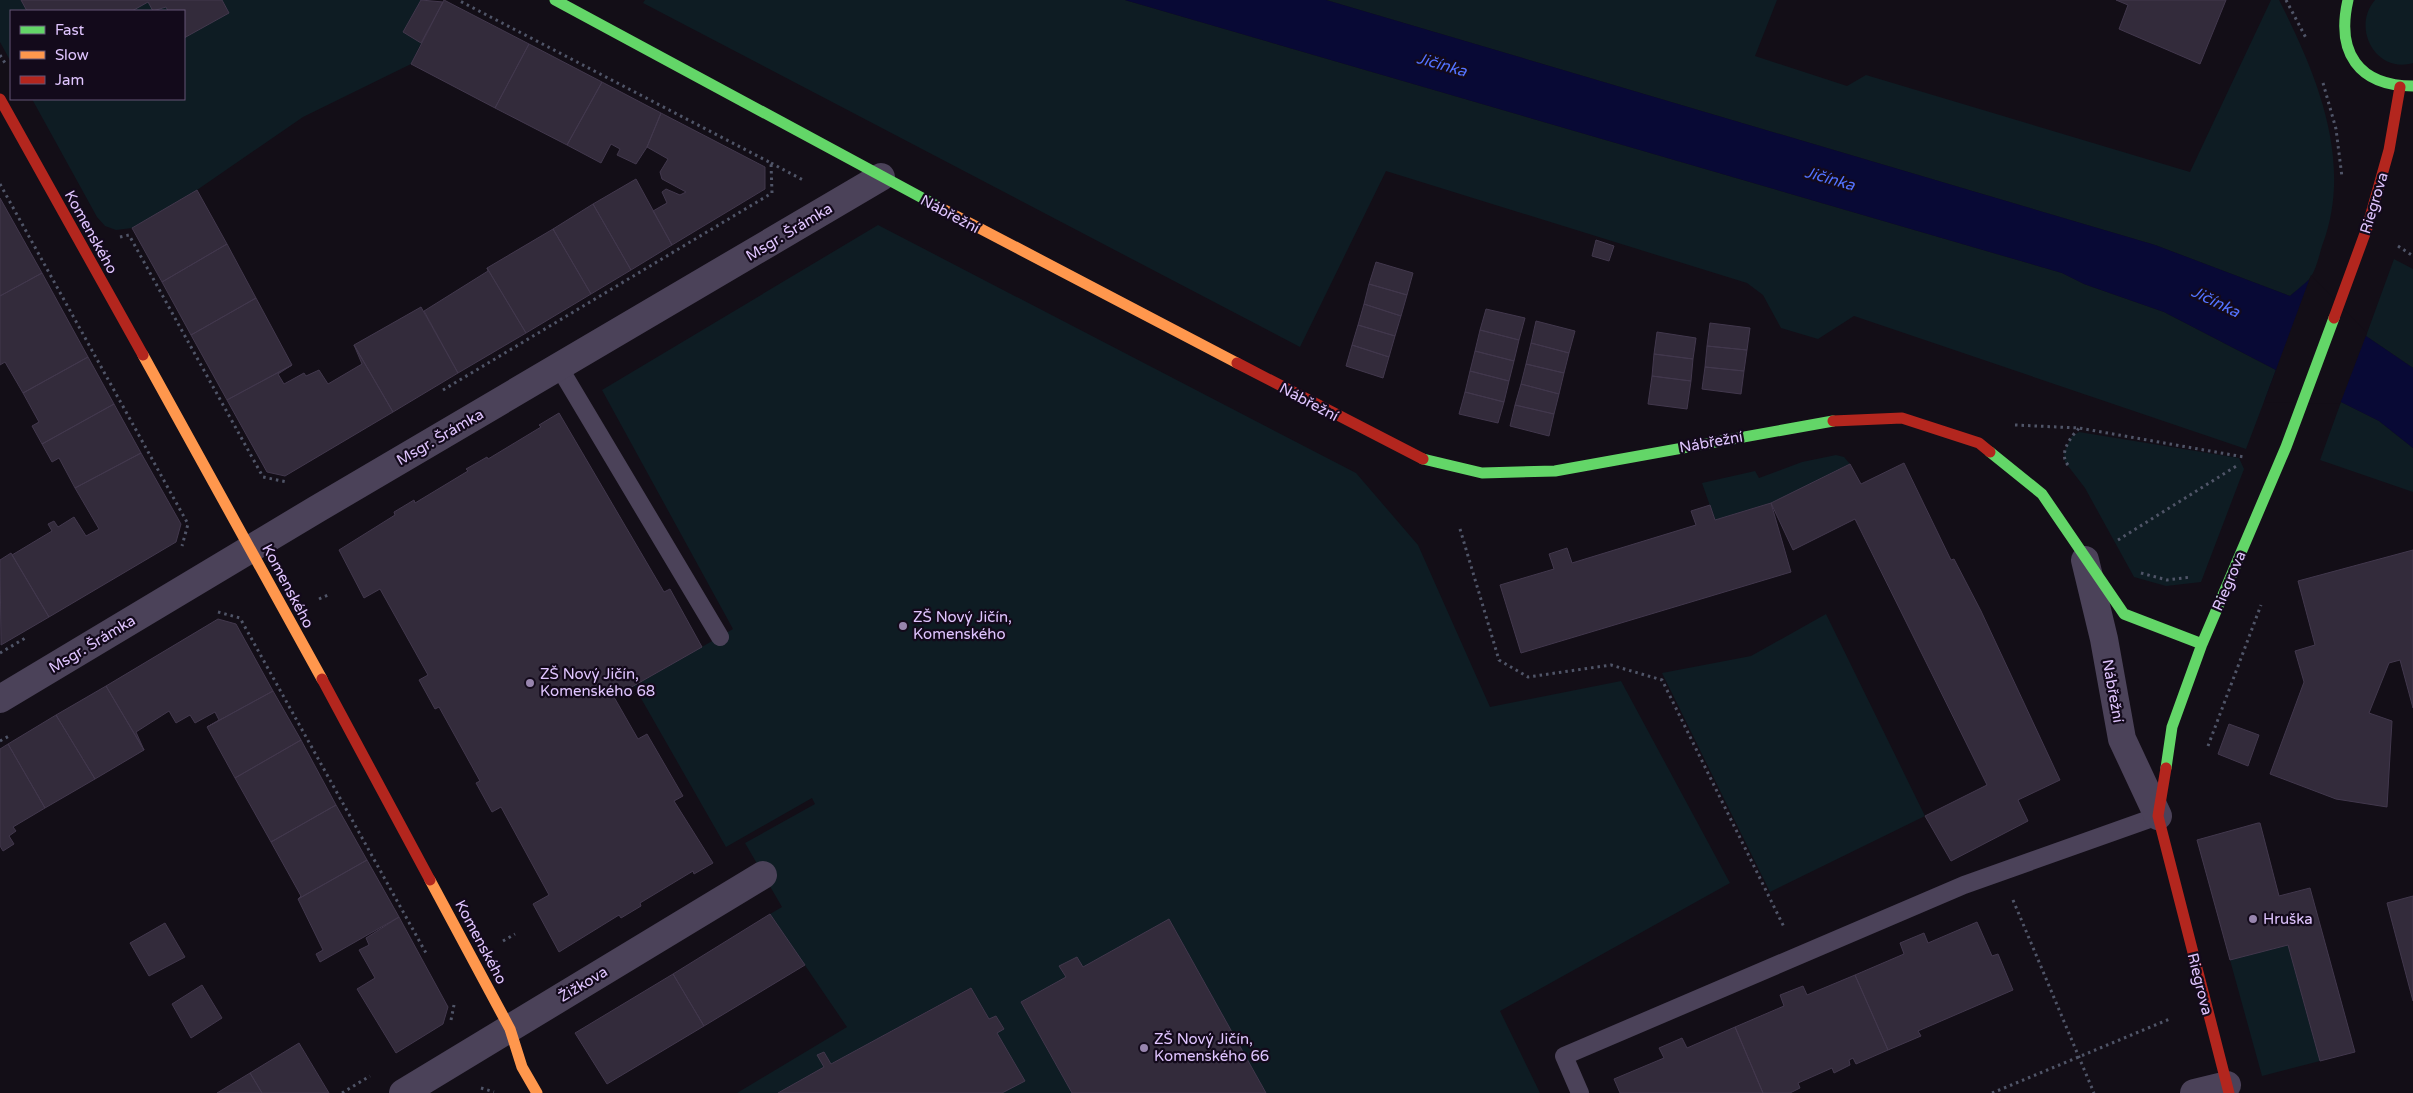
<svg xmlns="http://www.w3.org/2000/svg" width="2413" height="1093" font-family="'Varela Round',sans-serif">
	<rect width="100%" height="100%" fill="#130e17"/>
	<path fill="#0e1c23" d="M0,0H421L403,32L421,43L411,64L303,117L197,190L132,228L116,230L105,226L97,217L32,99H184V11H11V62L0,42Z
		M645,0H1125L2062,273L2084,284L2164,312L2276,370L2246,449L1854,316L1818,339L1781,328L1763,295L1747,283L1386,171L1300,347L643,3Z
		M1326,0H1777L1755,56L1847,86L1866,75L2190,172L2271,0H2279C2317,75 2354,163 2322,246C2319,256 2316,270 2310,278C2305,285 2297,290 2290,296L2155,245Z
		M2375,0H2413V63C2376,74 2351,28 2375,0Z
		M878,225L1356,473L1418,545L1490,707L1621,681L1730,883L1500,1011L1540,1093H1266L1169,919L1083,967L1077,957L1060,966L1066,977L1021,1002L1072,1093H1002L1024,1081L997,1033L1003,1028L996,1016L989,1019L970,988L831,1064L824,1052L818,1055L824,1067L778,1093H737L847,1027L770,914L782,907L745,843L815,804L812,798L726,847L634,686L733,629L602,390Z
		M2394,259L2413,269V368L2366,336Z
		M2341,402L2379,421L2413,448V492L2320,460Z
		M2079,432L2239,458L2244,469L2201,582L2166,586L2134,577L2085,488L2065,462L2064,453L2071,437Z
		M1836,455L1844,457L1850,464L1771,503L1715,520L1702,483L1755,471L1759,478L1802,462Z
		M1826,614L1925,816L1770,892L1662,673L1751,656Z
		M2288,945L2320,1061L2262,1076L2230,960Z"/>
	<path fill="#080935" d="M1125,0H1326L2155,245L2290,296L2311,278L2366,336L2413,368V448L2379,421L2341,402L2265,400L2276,370L2164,312L2084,284L2062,273Z"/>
	<path fill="#130e17" d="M2311,275L2367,333L2340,404L2264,402Z"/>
	<path fill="#332b3b" stroke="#42384d" d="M21,0H222L229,13L184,38V11H168L166,7L153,11L148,2L132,11H27Z
		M421,0L443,2L421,43L403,32Z
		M444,0L529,44L495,108L411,64Z
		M2116,0H2226L2200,64L2119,29L2128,5Z
		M529,44L602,82L567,145L495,108Z
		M602,82L661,113L647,147L636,164L617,155L620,149L611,144L601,163L567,145Z
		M661,113L765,167V189L672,245L653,211L667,203L662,192L666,189L680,195L686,192L662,179L660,172L668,159L647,147Z
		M636,179L672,245L631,270L593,204Z
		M197,190L227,244L162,282L132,228Z
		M0,198L42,273L0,296Z
		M593,204L631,270L591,294L553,229Z
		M553,229L591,294L526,333L487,268Z
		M1596,240L1614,246L1609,261L1592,256Z
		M227,244L256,298L191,335L162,282Z
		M1376,262L1413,273L1407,295L1369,284Z
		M487,268L526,333L458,373L424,311L488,271Z
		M42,273L88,357L23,393L5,362L0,365V296Z
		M1369,284L1407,295L1401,316L1364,304Z
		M256,298L292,365L227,400L191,335Z
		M1364,304L1401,316L1395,336L1358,325Z
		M421,307L458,373L393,412L354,345Z
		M1486,309L1525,318L1519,340L1480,330Z
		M1536,321L1575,331L1569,353L1531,343Z
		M1710,323L1750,328L1747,350L1707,346Z
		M1358,325L1395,336L1389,357L1352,345Z
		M1480,330L1519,340L1514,361L1475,351Z
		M1657,332L1696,338L1693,359L1654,354Z
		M1531,343L1569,353L1564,373L1526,364Z
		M354,345L393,412L285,476L267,472L227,400L292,365L278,374L284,384L304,373L306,376L319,370L328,384L362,364Z
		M1352,345L1389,357L1383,378L1346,366Z
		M1707,346L1747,350L1744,371L1705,367Z
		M1475,351L1514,361L1509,381L1470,371Z
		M1654,354L1693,359L1691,381L1652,376Z
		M88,357L114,404L42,444L32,426L39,422L23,393Z
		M1526,364L1564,373L1559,394L1521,384Z
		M1705,367L1744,371L1741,394L1702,389Z
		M1470,371L1509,381L1504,402L1465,392Z
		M1652,376L1691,381L1687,409L1648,404Z
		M1521,384L1559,394L1554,414L1515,405Z
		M1465,392L1504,402L1498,423L1459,414Z
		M114,404L141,453L75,488L59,458L52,462L42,444Z
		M1515,405L1554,414L1549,436L1510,426Z
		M559,413L664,592L670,589L702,647L614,697L638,739L647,734L683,796L674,801L713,863L694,874L693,871L640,903L641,906L621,918L619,915L559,952L533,904L549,895L501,807L492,812L476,783L480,781L439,707L435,709L419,680L428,675L380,589L364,598L339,550L395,515L394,512L414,500L415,503L468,471L466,469L487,457L488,459L541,427L539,425Z
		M141,453L181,524L176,542L49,617L12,555L52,531L48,524L54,521L58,527L74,517L86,536L99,529L75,488Z
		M1904,463L1951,560L1954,559L1981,611L2060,780L2018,800L2028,821L1951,861L1925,816L1987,785L1855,519L1793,550L1771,503L1850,464L1861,484Z
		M1771,503L1791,572L1521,653L1500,585L1554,569L1549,554L1567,548L1572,563L1696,525L1691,511L1710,505L1715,520Z
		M2413,550V708L2400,660L2389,663L2369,713L2392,721L2387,807L2336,799L2270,774L2304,682L2295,651L2315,645L2298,581Z
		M11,553L49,617L1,645L0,560Z
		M218,619L236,624L273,691L207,727L219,720L215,712L195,723L190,715L176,723L169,711L136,732L144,750L106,686Z
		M106,686L144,750L95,779L56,715Z
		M273,691L301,740L235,778L207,727Z
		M56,715L95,779L45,808L8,744Z
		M2229,724L2259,735L2248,766L2218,754Z
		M301,740L336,805L271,842L235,778Z
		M8,744L45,808L13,827L16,831L9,836L14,844L3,851L0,846V749Z
		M336,805L367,860L298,899L301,896L271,842Z
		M2258,823H2260L2279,896L2310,888L2355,1052L2320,1061L2288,945L2230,960L2197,840Z
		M367,860L399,917L320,962L316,954L323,950L298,899Z
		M2413,896V1001L2387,903Z
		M770,914L805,965L704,1026L673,974Z
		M399,917L448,1007L443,1024L396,1053L357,989L375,978L359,950L369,945L366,938Z
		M1169,919L1266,1093H1072L1021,1002L1066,977L1059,966L1077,957L1083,967Z
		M1977,922L1992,956L1998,954L2013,990L1918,1031L1921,1036L1888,1050L1855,975L1904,954L1900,943L1924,933L1928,943Z
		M165,923L185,957L149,976L130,943Z
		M673,974L704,1026L607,1084L575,1033Z
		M1855,975L1888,1050L1856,1064L1853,1058L1849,1060L1850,1065L1834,1073L1832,1068L1798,1083L1800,1088L1790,1093H1763L1735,1027L1784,1006L1780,995L1803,986L1807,995Z
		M202,985L222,1018L191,1038L172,1004Z
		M971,988L989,1019L996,1016L1004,1029L997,1033L1025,1081L1002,1093H778L824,1067L817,1055L824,1052L831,1064Z
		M1735,1027L1763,1093H1620L1614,1079L1664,1058L1659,1048L1682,1038L1687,1048Z
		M299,1043L329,1093H262L250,1073Z
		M250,1073L262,1093H217Z"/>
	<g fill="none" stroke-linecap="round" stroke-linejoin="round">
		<path stroke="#505568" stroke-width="3" stroke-dasharray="2.5 4" stroke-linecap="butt" d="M2286,0L2306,38
			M0,55L5,63
			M2323,83L2336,129L2342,177
			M771,163L803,180
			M0,184L188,524L182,546
			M120,237L129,235L263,477L287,482
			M2398,246L2413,256
			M443,390L772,193L771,163L458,0
			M2015,425L2079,428L2244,457
			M2068,465C2058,453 2071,437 2079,428
			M1460,529L1499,660L1528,677L1611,665L1662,680L1785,929
			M2118,540L2238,465
			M2141,573L2167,580L2191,577
			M319,599L328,595
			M218,612L240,618L426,953
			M0,653L27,637
			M0,741L11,735
			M2208,746L2261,605
			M2013,900L2094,1093
			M503,941L515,934
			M451,1020L454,1005
			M481,1088L494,1092
			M342,1093L370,1076
			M1992,1093L2172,1018"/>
		<path stroke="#4b4259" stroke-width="18" d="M559,367L720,637
			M1580,1093L1564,1056L1964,885L2158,816"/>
		<path stroke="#4b4259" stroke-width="28" d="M2085,560L2104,639L2122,739L2158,816
			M0,699L317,509L881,177
			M403,1093L763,875
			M2194,1093L2227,1085"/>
		<path stroke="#63d668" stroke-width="11" d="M555,0L939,207
			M2348,0C2336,52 2358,86 2413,86
			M1990,452L2042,494L2124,614L2202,644
			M1423,459L1482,473L1555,471L1833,421
			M2166,768L2172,727L2202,644L2286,447L2334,318"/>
		<path stroke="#ff974d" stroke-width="11" d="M939,207L1237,363
			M143,355L322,679
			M430,880L510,1029L522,1067L537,1093"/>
		<path stroke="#b3261e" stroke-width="11" d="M0,99L143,355
			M2334,318L2367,228L2389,150L2400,87
			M1237,363L1423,459
			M1833,421L1902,418L1979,443L1990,452
			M322,679L430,880
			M2166,768L2158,816L2229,1093"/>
	</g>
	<g fill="#9885ae" stroke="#130a1b" stroke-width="2">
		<circle cx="903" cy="626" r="5"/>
		<circle cx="530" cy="683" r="5"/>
		<circle cx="2253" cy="919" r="5"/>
		<circle cx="1144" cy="1048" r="5"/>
	</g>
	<g text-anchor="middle" stroke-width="4.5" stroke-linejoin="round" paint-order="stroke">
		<g font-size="15" fill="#e0c5ff" stroke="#130a1b">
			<text transform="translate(2374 203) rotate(-73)" y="5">Riegrova</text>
			<text transform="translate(950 214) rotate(28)" y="5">Nábřežní</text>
			<text transform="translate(91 232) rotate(61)" y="5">Komenského</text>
			<text transform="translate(789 232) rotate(-31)" y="5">Msgr. Šrámka</text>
			<text transform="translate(1309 402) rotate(28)" y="5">Nábřežní</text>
			<text transform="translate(440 437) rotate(-30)" y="5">Msgr. Šrámka</text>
			<text transform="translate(1711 442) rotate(-10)" y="5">Nábřežní</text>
			<text transform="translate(2229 581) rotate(-67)" y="5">Riegrova</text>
			<text transform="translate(288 586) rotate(62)" y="5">Komenského</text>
			<text transform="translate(92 644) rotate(-31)" y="5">Msgr. Šrámka</text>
			<text transform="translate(2113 691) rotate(80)" y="5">Nábřežní</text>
			<text transform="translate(481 942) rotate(62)" y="5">Komenského</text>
			<text transform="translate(583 984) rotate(-31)" y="5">Žižkova</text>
			<text transform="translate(2200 984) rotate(76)" y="5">Riegrova</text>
		</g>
		<g font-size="15" fill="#e0c5ff" stroke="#130a1b" text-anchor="start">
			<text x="913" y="622">ZŠ Nový Jičín,<tspan x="913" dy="17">Komenského</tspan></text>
			<text x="540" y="679">ZŠ Nový Jičín,<tspan x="540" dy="17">Komenského 68</tspan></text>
			<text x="2263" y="924">Hruška</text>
			<text x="1154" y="1044">ZŠ Nový Jičín,<tspan x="1154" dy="17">Komenského 66</tspan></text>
		</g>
		<g font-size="16" font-style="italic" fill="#5373ff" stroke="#130a1b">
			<text transform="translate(1442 64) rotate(16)" y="6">Jičínka</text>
			<text transform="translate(1830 178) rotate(16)" y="6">Jičínka</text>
			<text transform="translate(2216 301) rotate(26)" y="6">Jičínka</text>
		</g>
	</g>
	<rect x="10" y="10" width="175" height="90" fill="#130a1b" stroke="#655576"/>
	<rect x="20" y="26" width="25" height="8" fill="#63d668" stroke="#655576"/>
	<text x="55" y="35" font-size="15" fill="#e0c5ff">Fast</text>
	<rect x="20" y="51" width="25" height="8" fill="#ff974d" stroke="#655576"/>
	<text x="55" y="60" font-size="15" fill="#e0c5ff">Slow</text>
	<rect x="20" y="76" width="25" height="8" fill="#b3261e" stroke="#655576"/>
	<text x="55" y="85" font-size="15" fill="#e0c5ff">Jam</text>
</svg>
